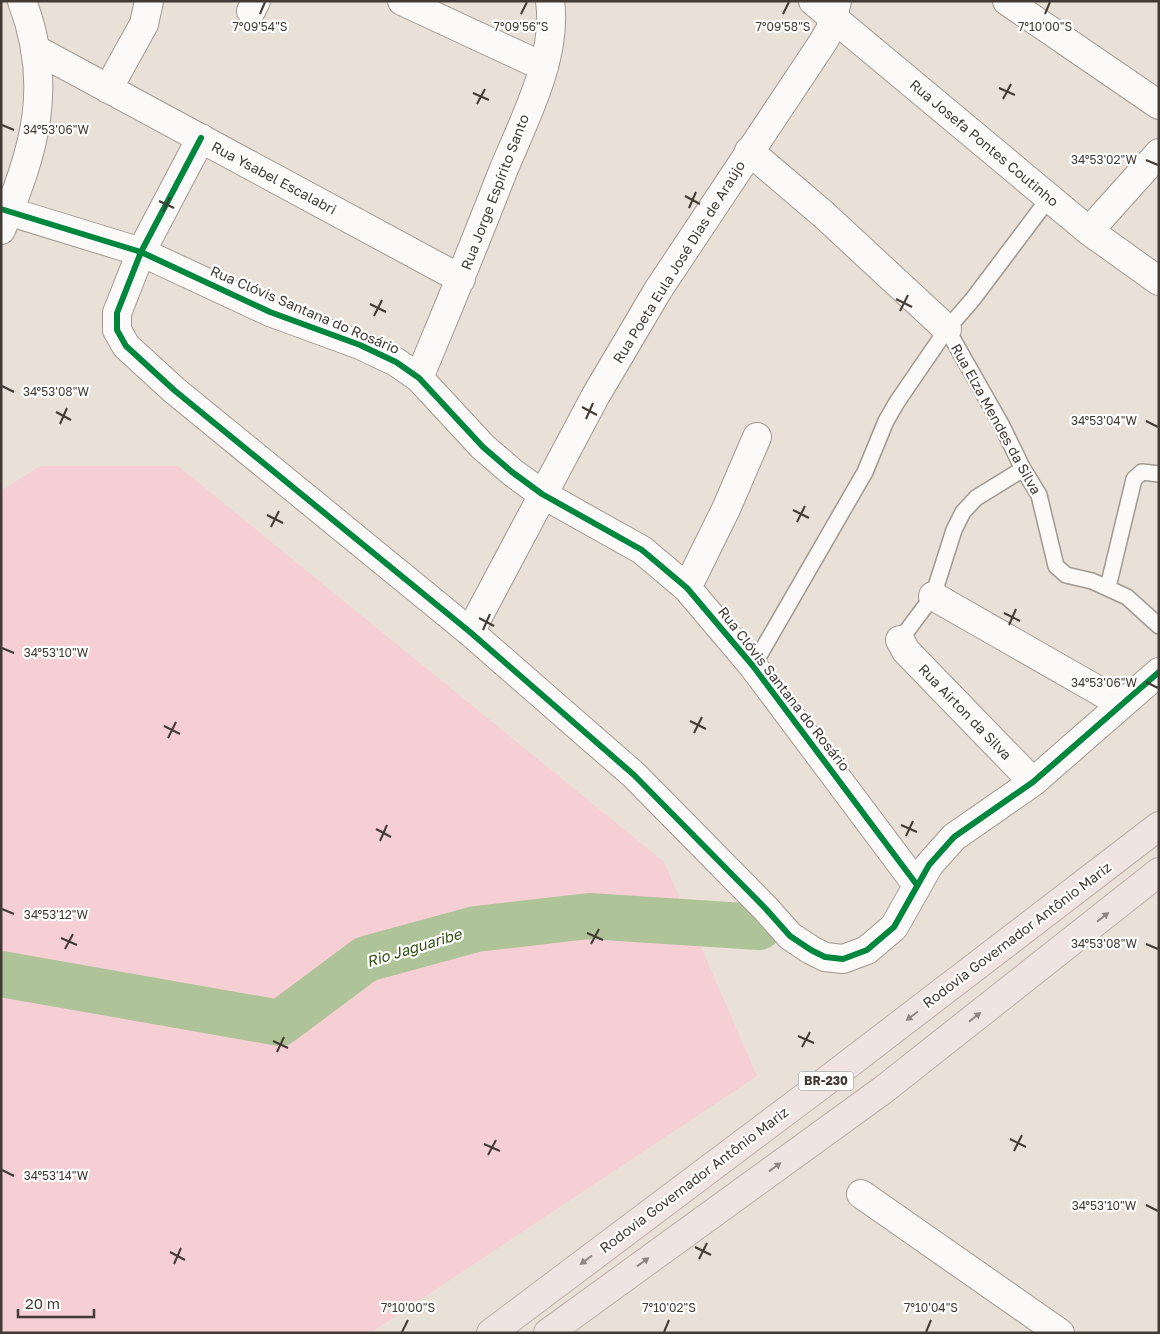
<svg xmlns="http://www.w3.org/2000/svg" width="1160" height="1334" font-family="'Golos Text',sans-serif">
	<rect width="100%" height="100%" fill="#e9e0d7"/>
	<path fill="#f5cfd4" d="M40,466H178L664,862L757,1076L370,1333H1V491Z"/>
	<g fill="none" stroke-linecap="round" stroke-linejoin="round">
		<path stroke="#afc398" stroke-width="46" d="M1,974L280,1023L366,959L476,929L589,916L759,927"/>
		<defs>
			<path id="service" d="M947,329L1002,426L1023,469L1039,495L1056,566L1066,575L1092,581L1127,597L1159,626
				M1108,587L1134,479L1142,472L1159,474
				M900,640L933,596L954,530L963,512L976,498L1023,469
				M753,666L865,472L886,421L897,402L947,329L973,299L1049,198"/>
			<path id="minor" d="M402,1L544,67
				M813,1L1089,231L1159,281
				M1007,1L1159,105
				M251,11L256,1
				M35,49L461,279
				M108,89L144,24L149,1
				M201,138L141,252L117,313V330L126,346L174,390L470,632L634,775L766,909L790,936L811,950L825,957L843,959L867,950L894,927L929,865L954,837L1033,782L1159,672
				M749,151L823,214L947,329
				M1,209L141,252L270,312L360,345L396,362L419,378L483,447L512,472L542,494L642,550L687,588L753,666L917,885
				M1089,231L1159,153
				M419,378C448,309 476,240 503,171C524,120 558,57 550,1
				M687,588L726,509L757,437
				M933,596L1122,704
				M470,632L596,395L658,290L823,42L830,30L837,1
				M900,640L906,651L1033,782
				M861,1194L1060,1333"/>
			<path id="tertiary" d="M1,230C35,151 54,85 22,1"/>
			<path id="trunk" d="M491,1333L821,1085L1159,826
				M548,1333L883,1090L1159,872"/>
		</defs>
		<use href="#service" stroke="#a09992" stroke-width="18"/>
		<use href="#minor" stroke="#a09992" stroke-width="30"/>
		<use href="#tertiary" stroke="#a09992" stroke-width="30"/>
		<use href="#trunk" stroke="#bfaea8" stroke-width="30"/>
		<use href="#service" stroke="#fcfaf9" stroke-width="15"/>
		<use href="#minor" stroke="#fcfaf9" stroke-width="28"/>
		<use href="#tertiary" stroke="#fcfaf9" stroke-width="28"/>
		<use href="#trunk" stroke="#efe4e1" stroke-width="28"/>
		<defs>
			<path id="cycleway" d="M201,138L141,252L117,313V330L126,346L174,390L470,632L634,775L766,909L790,936L811,950L825,957L843,959L867,950L894,927L929,865L954,837L1033,782L1159,672
				M1,209L141,252L270,312L360,345L396,362L419,378L483,447L512,472L542,494L642,550L687,588L753,666L917,885"/>
		</defs>
		<use href="#cycleway" stroke="#fff" stroke-width="9"/>
		<use href="#cycleway" stroke="#00873e" stroke-width="6"/>
	</g>
	<defs><path id="oneway-solid" d="M-6-.8H1V-3.2L6.5 0L1 3.2V.8H-6Z" transform="scale(1.25)"/></defs>
	<g fill="#908782">
		<use href="#oneway-solid" transform="translate(1103 917) rotate(-38)"/>
		<use href="#oneway-solid" transform="translate(912 1016) rotate(143)"/>
		<use href="#oneway-solid" transform="translate(975 1017) rotate(-38)"/>
		<use href="#oneway-solid" transform="translate(775 1167) rotate(-36)"/>
		<use href="#oneway-solid" transform="translate(586 1260) rotate(143)"/>
		<use href="#oneway-solid" transform="translate(643 1262) rotate(-36)"/>
	</g>
	<path fill="none" stroke="#423b35" stroke-width="2" d="M260,14L265,2M521,14L527,2M783,14L789,2M1045,14L1050,2M999,88L1015,95M473,93L489,100M1003,99L1011,84M477,104L485,89M2,125L14,130M1146,160L1158,165M685,196L700,204M159,201L174,208M689,208L696,192M163,212L170,197M896,299L912,307M370,304L386,312M900,311L908,295M374,316L382,300M2,386L14,392M582,407L597,415M56,412L71,420M586,419L593,403M1146,421L1158,427M60,424L67,408M793,510L809,518M267,515L283,523M797,522L805,506M271,527L279,511M1004,613L1020,621M479,618L494,626M1009,625L1016,609M483,630L490,614M2,648L14,653M1146,682L1158,688M690,721L706,729M164,726L180,734M694,733L702,717M168,738L176,722M901,825L917,832M376,829L391,837M906,836L913,821M380,841L387,825M2,909L14,914M587,933L603,940M61,938L77,945M591,944L599,929M1146,944L1158,949M65,949L73,934M798,1036L814,1043M273,1041L288,1048M802,1047L810,1032M277,1052L284,1037M1010,1139L1026,1147M484,1144L500,1151M1014,1151L1022,1135M488,1155L496,1140M2,1170L14,1176M1146,1205L1158,1211M695,1247L711,1255M170,1252L185,1260M699,1259L707,1243M174,1264L181,1248M402,1332L408,1320M664,1332L669,1320M926,1332L931,1320"/>
	<g text-anchor="middle" stroke-width="4.5" stroke-linejoin="round" paint-order="stroke">
		<rect fill="#fff" stroke="#7b7672" stroke-width="1" x="798.5" y="1071.5" width="55" height="19" rx="4"/>
		<g font-size="12" font-weight="bold" fill="#423b35">
			<text x="826" y="1085">BR-230</text>
		</g>
		<g font-size="14" fill="#423b35" stroke="#fff">
			<text transform="translate(984 143) rotate(40)" y="5">Rua Josefa Pontes Coutinho</text>
			<text transform="translate(274 178) rotate(28)" y="5">Rua Ysabel Escalabri</text>
			<text transform="translate(495 192) rotate(-69)" y="5">Rua Jorge Espírito Santo</text>
			<text transform="translate(679 262) rotate(-58)" y="5">Rua Poeta Eula José Dias de Araújo</text>
			<text transform="translate(305 310) rotate(23)" y="5">Rua Clóvis Santana do Rosário</text>
			<text transform="translate(996 419) rotate(61)" y="5">Rua Elza Mendes da Silva</text>
			<text transform="translate(784 689) rotate(52)" y="5">Rua Clóvis Santana do Rosário</text>
			<text transform="translate(965 712) rotate(46)" y="5">Rua Airton da Silva</text>
			<text transform="translate(1017 935) rotate(-37)" y="5">Rodovia Governador Antônio Mariz</text>
			<text transform="translate(694 1180) rotate(-37)" y="5">Rodovia Governador Antônio Mariz</text>
		</g>
		<g font-size="15" font-style="italic" fill="#324f12" stroke="#fff">
			<text transform="translate(414 948) rotate(-17)" y="5">Rio Jaguaribe</text>
		</g>
	</g>
	<g font-size="12" text-anchor="middle" fill="#423b35" stroke="#fff" stroke-width="4.5" stroke-linejoin="round" paint-order="stroke">
		<text x="260" y="31">7°09'54"S</text>
		<text x="521" y="31">7°09'56"S</text>
		<text x="783" y="31">7°09'58"S</text>
		<text x="1045" y="31">7°10'00"S</text>
		<text x="56" y="134">34°53'06"W</text>
		<text x="1104" y="164">34°53'02"W</text>
		<text x="56" y="396">34°53'08"W</text>
		<text x="1104" y="425">34°53'04"W</text>
		<text x="56" y="657">34°53'10"W</text>
		<text x="1104" y="687">34°53'06"W</text>
		<text x="56" y="919">34°53'12"W</text>
		<text x="1104" y="948">34°53'08"W</text>
		<text x="56" y="1180">34°53'14"W</text>
		<text x="1104" y="1210">34°53'10"W</text>
		<text x="408" y="1312">7°10'00"S</text>
		<text x="669" y="1312">7°10'02"S</text>
		<text x="931" y="1312">7°10'04"S</text>
	</g>
	<rect width="1160" height="1334" fill="none" stroke="#423b35" stroke-width="5"/>
	<path d="M18 1309v8h76v-8" fill="none" stroke="#423b35" stroke-width="2.5"/>
	<text x="25" y="1309" font-size="15" fill="#423b35" stroke="#ffffff" stroke-width="4" paint-order="stroke">20 m</text>
</svg>
